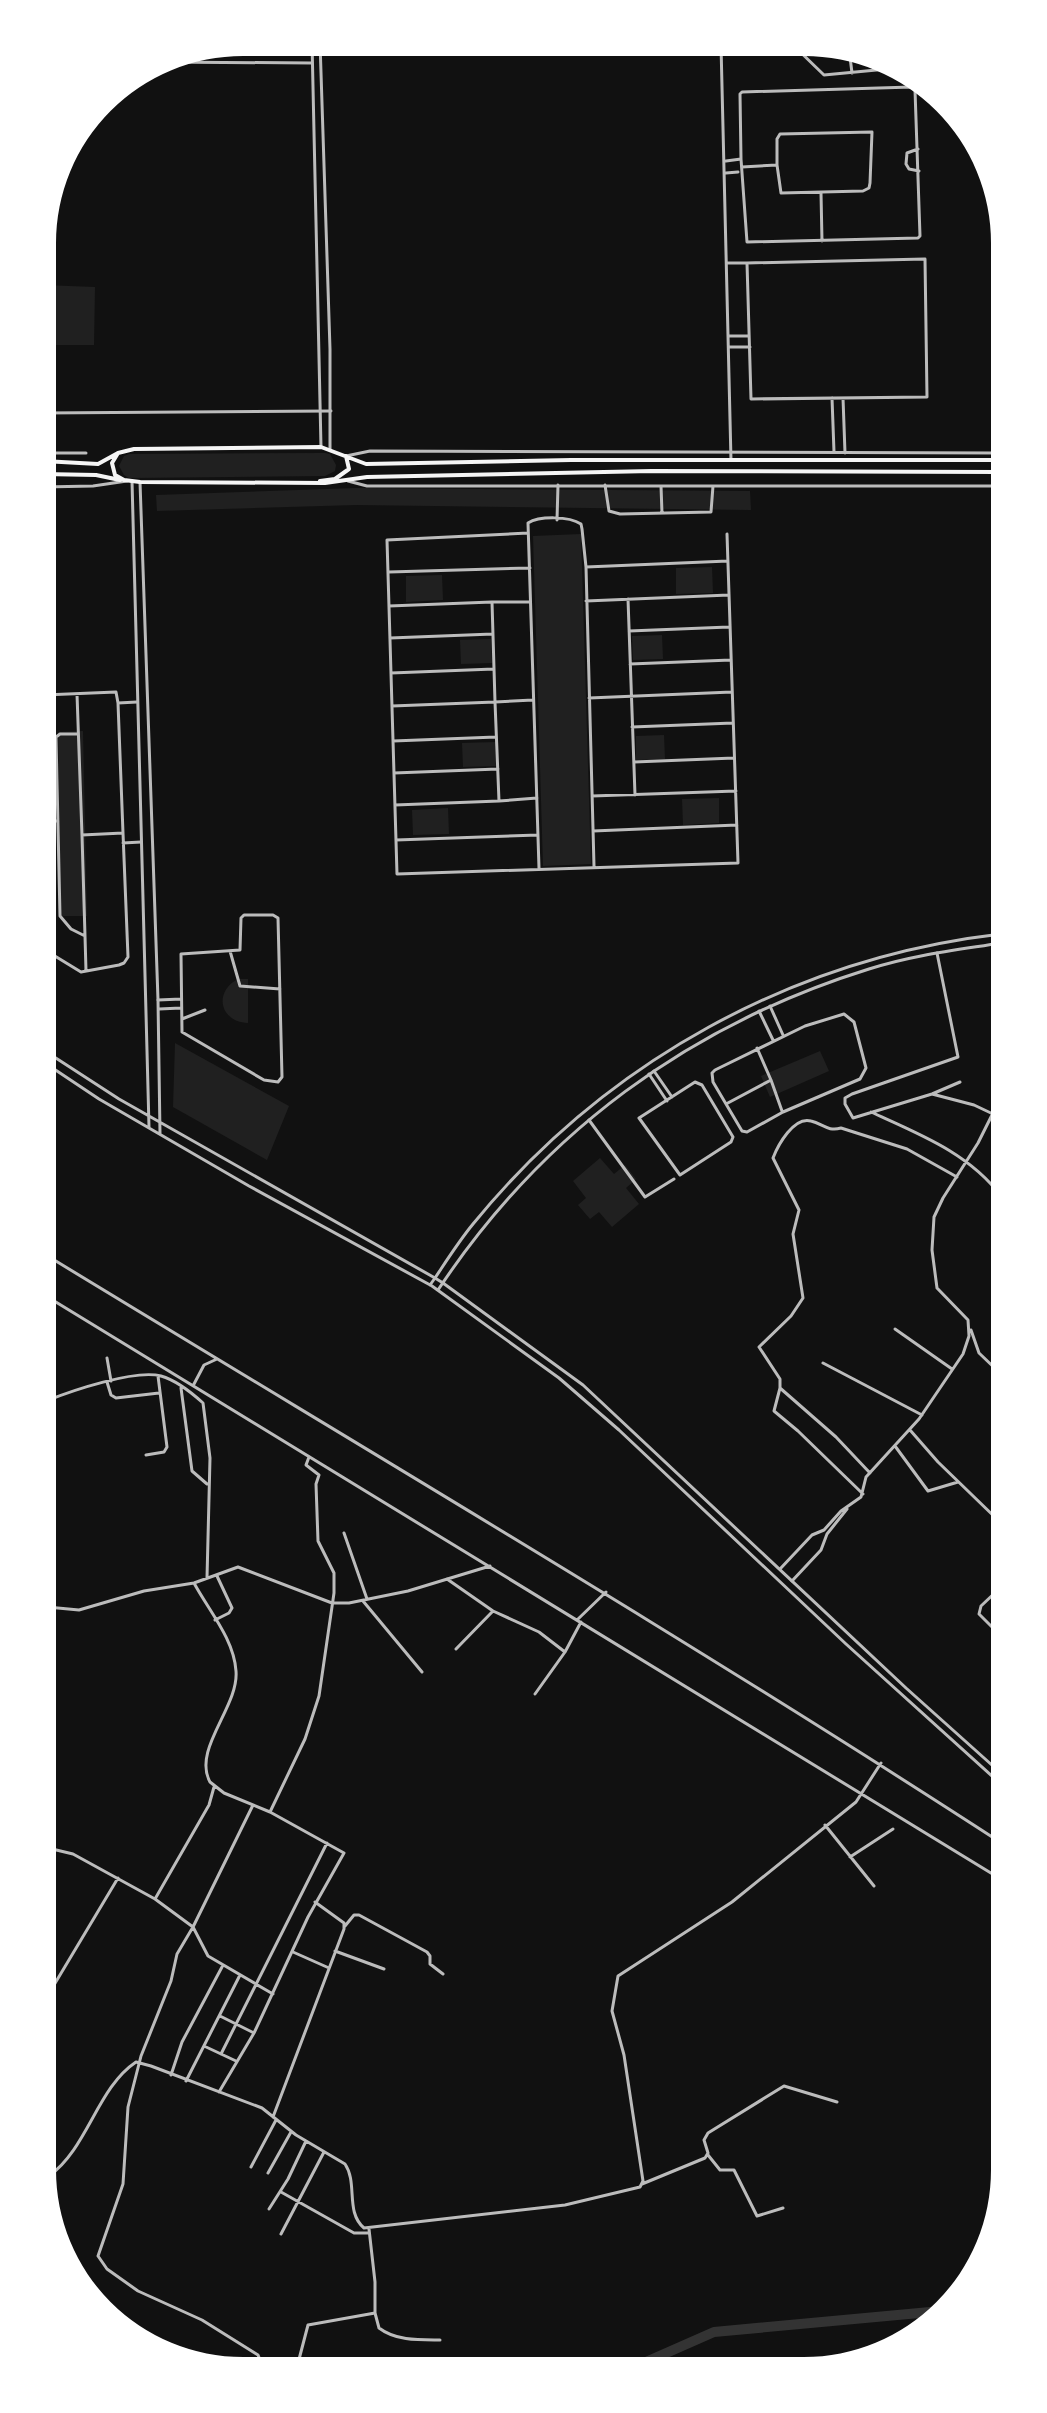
<svg xmlns="http://www.w3.org/2000/svg" width="1047" height="2413" font-family="Figtree,sans-serif">
	<rect width="100%" height="100%" fill="#111"/>
	<path fill="#202020" d="M43,285L95,287L94,345H43Z
		M325,453L330,454L336,465L335,471L325,476L129,478L124,475L119,466L124,456L129,454Z
		M356,488L750,491L751,510L356,505L157,511L156,495Z
		M581,534L591,864L543,866L533,536Z
		M712,567L713,593L676,594V568Z
		M442,575L443,600L406,602V576Z
		M662,635L663,659L633,660L632,636Z
		M491,639L492,663L461,664L460,640Z
		M83,731L87,916H61L58,732Z
		M664,735L665,759L636,760V736Z
		M495,742L496,766L463,767L462,743Z
		M719,798V823L683,825L682,799Z
		M448,808L449,834L413,835L412,810Z
		M238,979H248V1023C220,1022 213,992 238,979Z
		M175,1043L289,1106L267,1160L173,1107Z
		M820,1051L829,1071L770,1097L761,1076Z
		M600,1158L614,1174L625,1165L636,1179L626,1188L639,1204L612,1227L599,1212L590,1219L578,1205L586,1198L573,1181Z"/>
	<g fill="none" stroke-linecap="round" stroke-linejoin="round">
		<path stroke="#333" stroke-width="10" d="M639,2365L714,2332L941,2311"/>
		<path stroke="#bcbcbc" stroke-width="3" d="M721,45L731,460
			M793,45L824,75L887,69
			M849,49L852,73
			M159,62L312,63
			M918,149L907,153L906,164L909,169L919,171
			M726,161L741,159L740,94L742,92L912,87L915,90L920,236L918,238L747,242L741,159
			M742,167L777,165V139L780,134L872,132L870,183L869,188L863,191L781,193L777,165
			M726,173L738,172
			M821,193L822,241
			M925,259L927,397L751,399L747,263Z
			M728,263H747
			M729,336H749
			M730,347H750
			M832,398L834,452
			M843,398L845,453
			M43,413L331,411
			M43,453H86
			M348,481L367,486H999
			M605,485L609,511L620,514L711,512L713,486
			M661,486L662,513
			M43,487L93,486L127,481
			M557,520L558,485
			M528,533L387,540L397,874L738,863L727,534
			M586,567L728,561
			M389,572L530,568
			M628,599L635,795
			M586,601L729,595
			M389,606L492,602
			M629,631L729,627
			M390,638L493,634
			M630,664L731,660
			M391,673L494,669
			M44,695L116,692L118,703L137,702
			M589,698L732,692
			M533,700L495,702L499,801L537,798
			M118,703L123,833
			M392,706L495,702L492,602H529
			M632,727L733,723
			M77,734H60L56,737L60,916L71,929L85,936L82,835
			M393,741L496,737
			M634,762L734,758
			M394,773L498,769
			M592,796L736,791
			M395,805L499,801
			M44,821H58
			M593,831L737,825
			M396,840L538,835
			M123,843L141,842
			M539,868L528,523C539,516 569,516 581,524L582,529L586,567L594,866
			M244,915H273L278,918L282,1077L278,1082L264,1080L182,1032L181,954L240,950L241,918Z
			M85,936L86,971
			M45,950L81,972L119,965L124,963L128,957L123,833L82,835L77,694
			M230,951L240,986L280,989
			M937,953L958,1057L852,1094L845,1098V1104L853,1118L932,1094L960,1082
			M158,1000L181,999
			M770,1006L783,1035
			M159,1009L181,1008
			M759,1011L773,1040
			M844,1014L854,1022L866,1068L860,1079L783,1112L747,1132L742,1131L713,1082L712,1073L715,1070L805,1026Z
			M182,1019L205,1010
			M757,1048L771,1080
			M654,1071L672,1097
			M649,1074L667,1101
			M695,1082L702,1085L733,1137L731,1142L680,1175L639,1118Z
			M932,1094L974,1105L993,1114
			M726,1104L771,1080L782,1111
			M871,1112C919,1134 969,1153 1001,1196
			M589,1120L645,1197L674,1179
			M46,1255C366,1450 689,1640 1003,1844
			M46,1296L1004,1881
			M895,1329L952,1369
			M971,1330L979,1353L1002,1375
			M107,1358L111,1381
			M823,1363L922,1415
			M107,1382L111,1395L116,1398L159,1393
			M194,1384L204,1365L217,1359
			M181,1388L192,1471L207,1484
			M780,1388L836,1437L870,1473
			M46,1401C71,1391 135,1369 161,1376C175,1380 192,1393 203,1403L210,1458L207,1578
			M910,1430L938,1462L1002,1524
			M895,1446L928,1491L958,1482
			M146,1455L164,1452L167,1447L158,1376
			M863,1494L798,1431L774,1411L780,1388V1379L759,1347L791,1316L803,1298L793,1234L799,1210L773,1158C778,1145 794,1116 811,1121C823,1124 828,1132 841,1128L907,1149L957,1177
			M344,1533L367,1599
			M780,1569L812,1535L824,1530L841,1511L861,1497L866,1477L919,1419L963,1354L969,1336L968,1320L937,1288L932,1250L934,1217L943,1198L978,1143L1000,1099
			M447,1579L493,1611L539,1632L565,1652
			M792,1581L821,1550L827,1534L847,1509
			M1003,1582L1000,1592L1003,1597
			M194,1583C209,1611 234,1639 236,1671C239,1707 192,1749 210,1782L224,1793L270,1812L344,1853L308,1917L254,2033L219,2092
			M1000,1588L981,1606L979,1614L1003,1638
			M363,1601L422,1672
			M47,1607L79,1610L144,1591L194,1583L238,1567L332,1603H349L408,1591L490,1566
			M215,1620L229,1613L232,1608L217,1576
			M577,1620L606,1592
			M456,1649L493,1611
			M535,1694L565,1652L581,1622
			M253,1805L193,1927L177,1954L171,1981L141,2056L128,2107L123,2184L98,2256L107,2269L138,2291L202,2320L258,2355L263,2367
			M270,1812L305,1739L319,1696L334,1593V1573L318,1541L316,1484L319,1475L306,1465L309,1457
			M825,1825L874,1886
			M48,1848L73,1854L155,1899L193,1927L208,1956L273,1994
			M850,1857L893,1829
			M155,1899L209,1805L214,1787
			M345,1926L354,1915H359L427,1952L430,1956V1964L443,1974
			M335,1951L384,1969
			M293,1952L329,1968
			M48,1995L118,1878
			M220,2016L252,2032
			M204,2046L236,2061
			M221,2054L327,1843
			M171,2075L182,2042L222,1967
			M186,2081L240,1975
			M273,2117L344,1929V1923L315,1902
			M708,2155L720,2170H734L757,2216L783,2208
			M251,2167L276,2120
			M268,2173L291,2132
			M49,2176C88,2148 97,2088 136,2062L151,2066L262,2108L296,2135L345,2164C358,2183 345,2212 364,2228L565,2205L640,2187L643,2181L624,2055L612,2011L618,1976L732,1902L856,1802L881,1763
			M642,2184L705,2158L708,2153L704,2140L708,2133L784,2086L837,2102
			M281,2192L354,2233H369
			M269,2209L288,2179L306,2141
			M281,2234L324,2152
			M375,2313L379,2328C396,2341 419,2340 440,2340
			M297,2367L308,2325L375,2313V2282L369,2229"/>
		<path stroke="#bcbcbc" stroke-width="3" d="M312,42L321,447
			M320,42L330,349V450
			M346,456L370,451L999,453
			M132,481L149,1127
			M140,482L158,1000L160,1133
			M45,1051L119,1099L435,1278C447,1260 459,1241 473,1224C605,1062 793,958 1001,934
			M45,1063L99,1099L249,1186L432,1286L559,1378L619,1430L846,1644L1003,1786
			M430,1285L435,1278L443,1283L583,1385L906,1688L1003,1775
			M438,1290C542,1133 689,1025 869,969C912,955 957,950 1001,943"/>
		<path stroke="#f5f5f5" stroke-width="4" d="M999,460H571L366,464L321,447L134,449L118,453L112,463L115,475L124,480L140,482L325,483L367,477L652,471L999,472
			M43,461L98,464L118,453
			M43,474L96,475L120,480
			M320,481L335,479L349,469L346,456"/>
	</g>
	<path d="M0 0H1047V2413H0ZM243 56H804A187 187 0 0 1 991 243V2170A187 187 0 0 1 804 2357H243A187 187 0 0 1 56 2170V243A187 187 0 0 1 243 56Z" fill="#fff" fill-rule="evenodd"/>
</svg>
